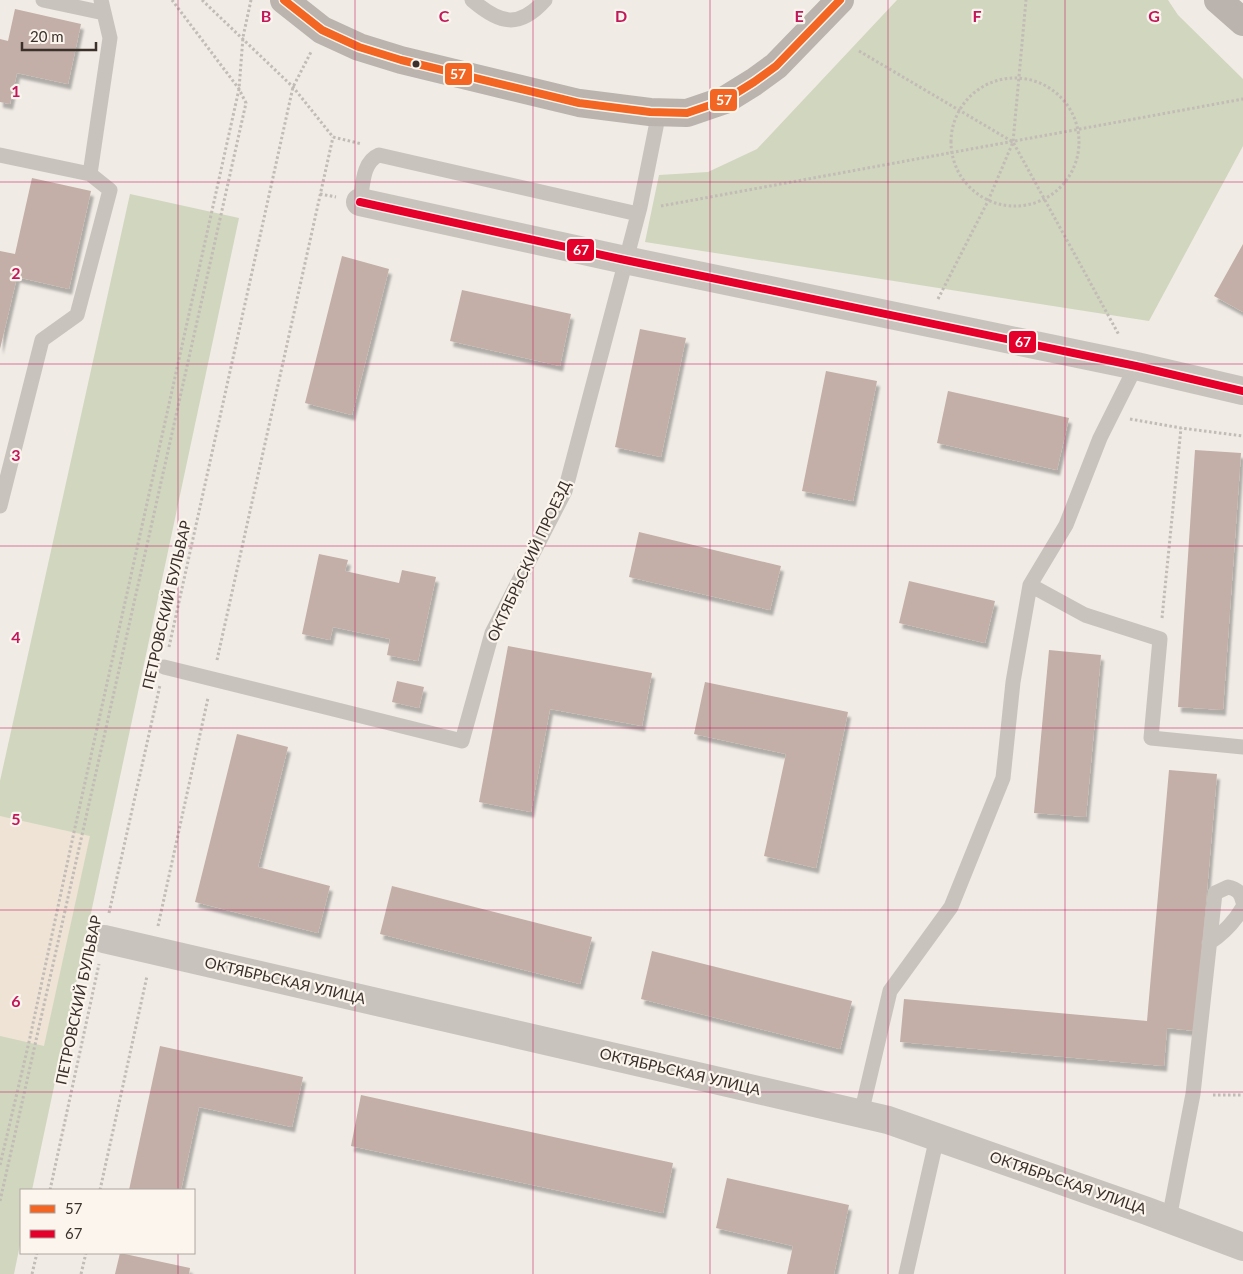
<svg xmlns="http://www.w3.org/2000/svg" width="1243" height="1274" font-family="Lato,sans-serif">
	<defs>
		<filter id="shadow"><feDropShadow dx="3" dy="5.5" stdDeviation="1" flood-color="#0004"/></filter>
	</defs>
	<rect width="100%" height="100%" fill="#f0ebe5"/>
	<path fill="#d1d6bf" d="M897,0H1168L1178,15L1243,79V146L1149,321L645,242L659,175L708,172L757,149Z
		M130,194L239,218L32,1190H21V1240L14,1274H0V781Z"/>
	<path fill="#eee3d5" d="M0,816L90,836L44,1046L0,1036Z"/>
	<path fill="#c3afa7" filter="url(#shadow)" d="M15,9L81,24L68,84L17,73L10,104L0,102V39L8,41Z
		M32,178L91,191L69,289L17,277L0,349V251L15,254Z
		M1243,244V312L1214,296Z
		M342,256L389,269L352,415L305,403Z
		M462,290L571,314L560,366L450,341Z
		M640,329L686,338L661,457L615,447Z
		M826,371L877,381L853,501L802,491Z
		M948,391L1069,418L1057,470L937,443Z
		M1195,450L1241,453L1223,710L1178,707Z
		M639,532L781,566L770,610L629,577Z
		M319,554L348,560L345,571L399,583L402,570L436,577L418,661L387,655L390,639L333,627L330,640L302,634Z
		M909,581L995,601L985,643L899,623Z
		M508,646L652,673L642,726L550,709L531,812L479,802Z
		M1049,650L1101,655L1086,817L1034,813Z
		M397,681L424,687L419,708L392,702Z
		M705,682L848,712L816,868L764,856L786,754L694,734Z
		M237,734L288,747L258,867L330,886L318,933L195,902Z
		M1169,770L1217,774L1195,1031L1167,1028L1164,1066L900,1042L904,999L1147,1021Z
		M392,886L592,937L580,984L380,934Z
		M652,951L852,1001L840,1049L641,999Z
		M160,1046L303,1077L292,1127L199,1107L181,1190H129Z
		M361,1095L673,1163L663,1213L351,1146Z
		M727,1178L849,1205L834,1274H787L793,1246L716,1228Z
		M120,1253L190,1268L189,1274H115Z"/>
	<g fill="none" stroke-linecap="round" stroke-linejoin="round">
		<path stroke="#c2bbb6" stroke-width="3" stroke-dasharray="2.5 2.5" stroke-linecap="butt" d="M202,0L293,87L333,137L362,144
			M859,51L1013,142L1119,335
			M951 142a64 64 0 1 1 128 0a64 64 0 1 1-128 0Z
			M320,194L336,197
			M661,206L1243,99
			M938,299L988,201L1013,142L1026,0
			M1130,419L1181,428L1243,436
			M1162,618L1181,428
			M169,647L293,87L311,52
			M217,660L333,137
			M109,913L160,685
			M158,926L208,698
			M1213,1095H1243
			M0,1165L29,1042L74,832L239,89L243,37L251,0
			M50,1190L99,964
			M100,1190L147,976
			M0,1201L246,103L239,89L172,0
			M32,1274L37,1253
			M81,1274L86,1253"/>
		<path stroke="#c9c3be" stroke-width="15" d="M43,0L104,13
			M472,0C500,24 519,29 545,0
			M0,155L90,174L110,190L77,315L42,340L0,506
			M90,174L110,38L101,0
			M360,202C363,186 362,162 379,155L638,214
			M1030,585L1085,615L1160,639L1151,738L1243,747
			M164,667L462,741L492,633L565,491L640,207L659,112
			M1209,943C1224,933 1234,923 1243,907
			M861,1114L890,991L951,907L1003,778L1013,682L1030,585L1066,525L1100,438L1136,366
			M1169,1219L1193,1094L1215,893L1228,887C1237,889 1241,892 1243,902
			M906,1274L937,1137"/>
		<path stroke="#c9c3be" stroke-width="28" d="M360,202L625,260L1136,366L1243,391
			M104,939L888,1120L1147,1211L1243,1247"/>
		<path stroke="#bab3ae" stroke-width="28" d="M284,0L322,30L359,47L401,60L579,103L650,112L687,113L725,100L754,82L776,66L840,0
			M1218,0L1243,22"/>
		<defs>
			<path id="bus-1" d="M284,0L322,30L359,47L401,60L579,103L650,112L687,113L725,100L754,82L776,66L840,0"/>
			<path id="bus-2" d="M360,202L625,260L1136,366L1243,391"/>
		</defs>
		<use href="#bus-1" stroke="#fbf5ee" stroke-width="11"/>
		<use href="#bus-2" stroke="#fbf5ee" stroke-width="11"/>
		<use href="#bus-1" stroke="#f26522" stroke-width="8"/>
		<use href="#bus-2" stroke="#e4002b" stroke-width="8"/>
	</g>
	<path fill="none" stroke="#c2185b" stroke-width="1" stroke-opacity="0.55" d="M178,0V1190M355,0V1274M533,0V1274M710,0V1274M888,0V1274M1065,0V1274M0,182H1243M0,364H1243M0,546H1243M0,728H1243M0,910H1243M0,1092H1243M178,1253V1274"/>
	<circle fill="#3b302b" stroke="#fbf5ee" stroke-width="2" cx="416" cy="64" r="4.5"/>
	<g text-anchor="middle" stroke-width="4.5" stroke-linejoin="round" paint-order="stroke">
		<g font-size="15" fill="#3b302b" stroke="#fbf5ee">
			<text transform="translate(529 561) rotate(-65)" y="5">ОКТЯБРЬСКИЙ ПРОЕЗД</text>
			<text transform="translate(167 605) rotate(-77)" y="5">ПЕТРОВСКИЙ БУЛЬВАР</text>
			<text transform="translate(285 981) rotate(13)" y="5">ОКТЯБРЬСКАЯ УЛИЦА</text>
			<text transform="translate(79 1000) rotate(-78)" y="5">ПЕТРОВСКИЙ БУЛЬВАР</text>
			<text transform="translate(680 1072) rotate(13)" y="5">ОКТЯБРЬСКАЯ УЛИЦА</text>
			<text transform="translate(1068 1183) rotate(19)" y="5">ОКТЯБРЬСКАЯ УЛИЦА</text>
		</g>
	</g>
	<g font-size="16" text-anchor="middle" font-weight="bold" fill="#c2185b" stroke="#fbf5ee" stroke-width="4.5" stroke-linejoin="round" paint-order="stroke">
		<text x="266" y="22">B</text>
		<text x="444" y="22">C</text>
		<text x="621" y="22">D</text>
		<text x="799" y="22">E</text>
		<text x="977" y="22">F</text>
		<text x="1154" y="22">G</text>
		<text x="16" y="97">1</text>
		<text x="16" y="279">2</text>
		<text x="16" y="461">3</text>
		<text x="16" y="643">4</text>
		<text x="16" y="825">5</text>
		<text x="16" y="1007">6</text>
	</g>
	<g stroke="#fbf5ee" stroke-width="2">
		<rect x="444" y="62" width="29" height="24" rx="5" fill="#f26522"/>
		<rect x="709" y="88" width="29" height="24" rx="5" fill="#f26522"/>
		<rect x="566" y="238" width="29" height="24" rx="5" fill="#e4002b"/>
		<rect x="1008" y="330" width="29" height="24" rx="5" fill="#e4002b"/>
	</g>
	<g font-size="14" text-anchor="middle" font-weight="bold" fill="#fff">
		<text x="458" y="79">57</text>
		<text x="724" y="105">57</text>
		<text x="581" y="255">67</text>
		<text x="1023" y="347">67</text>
	</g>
	<rect x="20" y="1189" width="175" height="65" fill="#fbf5ee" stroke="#aea6a0"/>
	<rect x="30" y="1205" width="25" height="8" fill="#f26522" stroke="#aea6a0"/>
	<text x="65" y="1214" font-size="15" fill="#3b302b">57</text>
	<rect x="30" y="1230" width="25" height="8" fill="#e4002b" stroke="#aea6a0"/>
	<text x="65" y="1239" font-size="15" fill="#3b302b">67</text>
	<path d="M22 42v8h74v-8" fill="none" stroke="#3b302b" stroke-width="2.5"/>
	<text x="30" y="42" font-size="15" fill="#3b302b" stroke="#fbf5ee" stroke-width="4" paint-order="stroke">20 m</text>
</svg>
